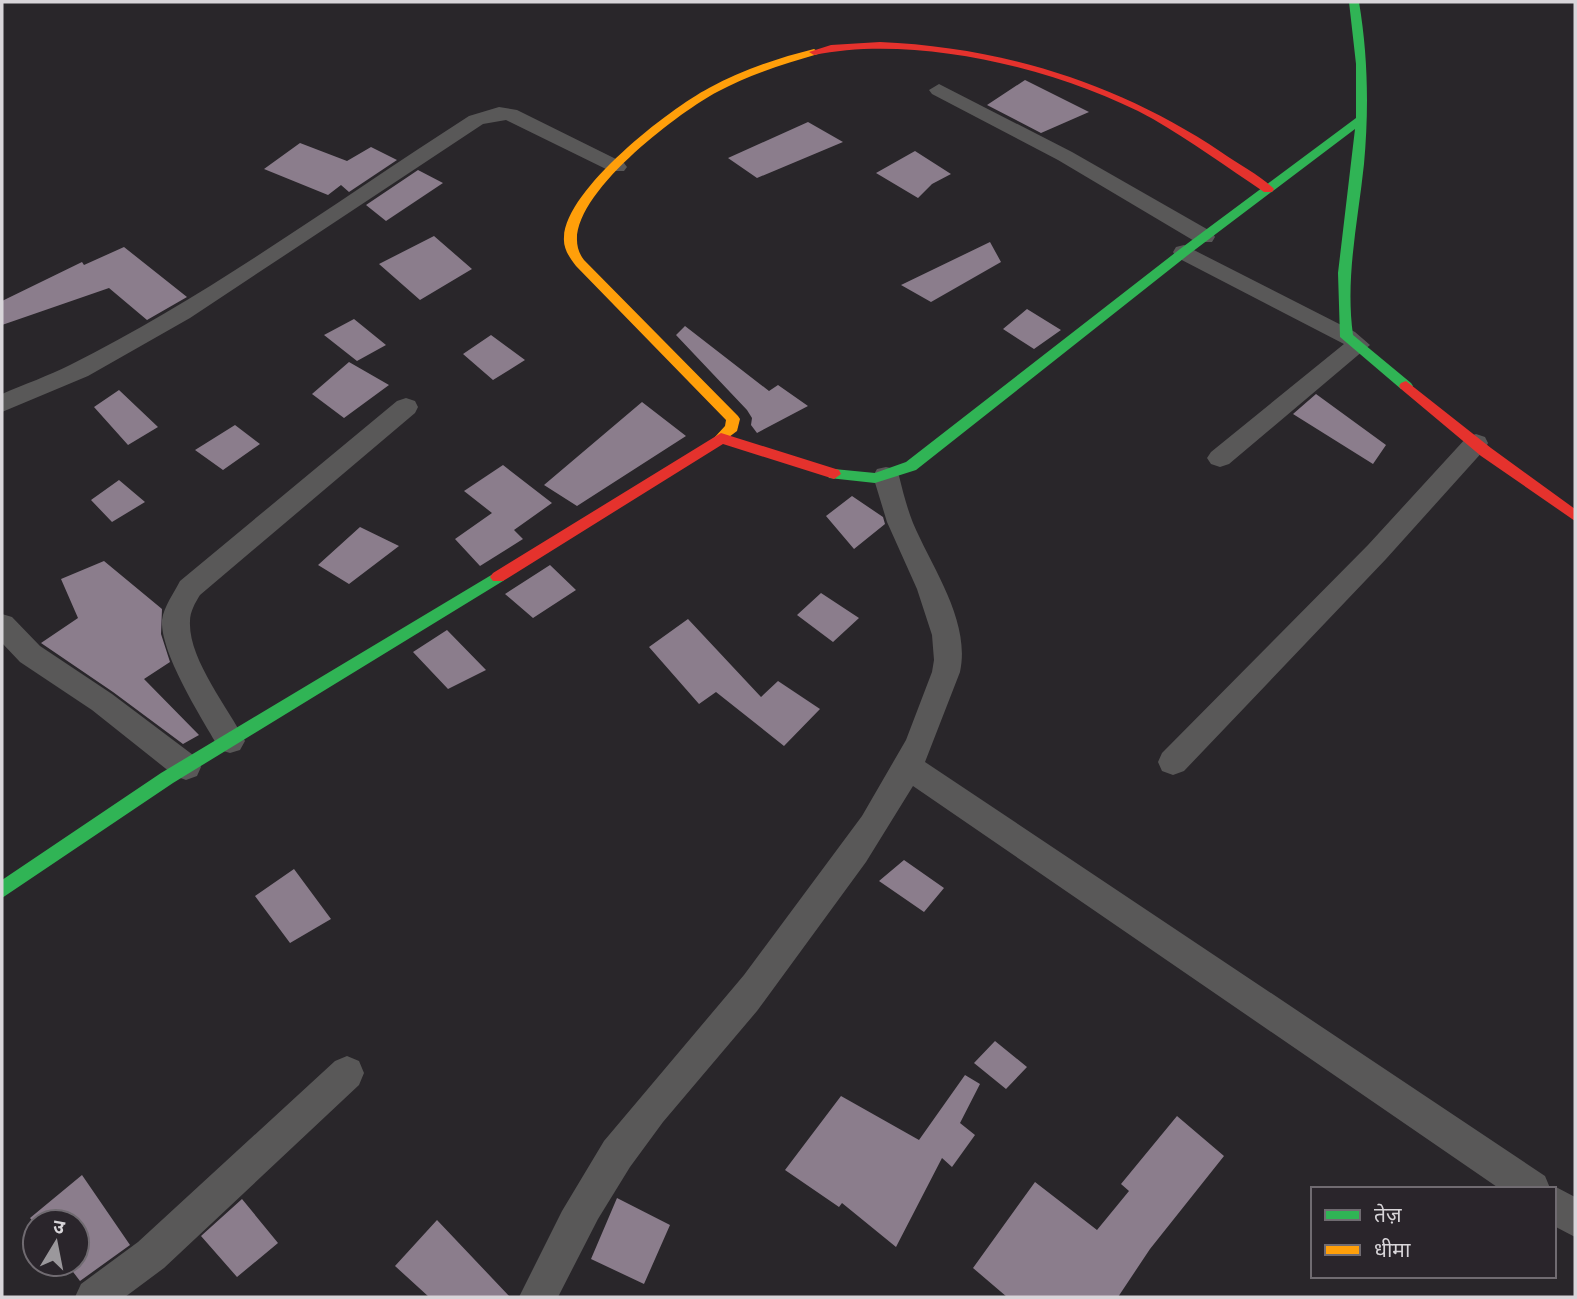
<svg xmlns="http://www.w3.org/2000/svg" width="1577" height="1299" font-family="'Asap Condensed','Noto Sans Devanagari',sans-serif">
	<rect width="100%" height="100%" fill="#29262a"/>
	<path fill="#8b7d8c" d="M1025,80L1089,112L1041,133L987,105Z
		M808,122L843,142L757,178L728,158Z
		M300,143L347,161L371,147L397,160L349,192L341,185L328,195L264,169Z
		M915,151L951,174L932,184L918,198L876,173Z
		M418,170L443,183L386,221L366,205Z
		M434,236L472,269L420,300L379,264Z
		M990,242L1001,262L931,302L901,285Z
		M124,247L187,297L147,320L109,288L2,325V301L82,262L84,265Z
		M1027,309L1061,330L1034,349L1003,329Z
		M354,319L386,345L357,361L324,335Z
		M685,326L769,391L778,385L808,406L757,433L751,425L752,418L747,410L676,335Z
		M491,335L525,360L493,380L463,354Z
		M349,362L389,385L344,418L312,394Z
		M119,390L158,427L128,445L94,407Z
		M1316,394L1386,445L1373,464L1293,414Z
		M642,402L686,436L577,506L544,485Z
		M235,425L260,444L223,470L195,450Z
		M503,465L552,503L514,530L523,539L480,566L455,539L492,513L464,491Z
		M119,480L145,502L112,522L91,500Z
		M852,496L883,517L885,524L854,549L826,516Z
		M360,527L399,546L349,584L318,565Z
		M104,561L162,609L161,634L170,662L144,679L199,735L183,744L113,692L41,643L78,618L61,579Z
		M550,565L576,590L533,618L505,594Z
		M821,593L859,618L833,642L797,615Z
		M688,619L761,697L778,681L820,709L784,746L716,692L699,704L649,647Z
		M447,630L486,670L448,689L413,652Z
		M904,860L944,888L924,912L879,881Z
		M294,869L331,919L290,943L255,896Z
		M995,1041L1027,1067L1006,1089L974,1063Z
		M965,1075L980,1084L960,1123L975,1135L952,1167L942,1158L896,1247L842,1203L839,1207L785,1170L841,1096L919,1140Z
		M1177,1116L1224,1156L1150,1249L1118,1297H1007L973,1268L1035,1182L1097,1230L1129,1191L1121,1184Z
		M82,1175L130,1245L80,1281L67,1264H77V1222H35V1224L30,1218Z
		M617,1198L670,1225L644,1284L591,1259Z
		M242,1199L278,1243L237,1277L201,1236Z
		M437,1220L510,1297H429L395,1266Z"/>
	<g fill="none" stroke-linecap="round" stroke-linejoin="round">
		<path fill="#595858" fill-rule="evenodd" d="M939,84L1072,152L1212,232L1215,237L1212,242H1196L1058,160L932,94L929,90Z
			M499,107L517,110L624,163L627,167L624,171H610L506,120L483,124L190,318L88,376L2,412V394C25,384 48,376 70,365C210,295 338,200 469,116Z
			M1184,245L1355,332L1370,345L1229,464L1220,467L1211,464L1207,458L1211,452L1344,344L1176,257L1173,252L1176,247Z
			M406,398L415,401L418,407L415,413L200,595C195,603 190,612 190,621C188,659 228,707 245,741L240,750L230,753L220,750C203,720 160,654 162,620C164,606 174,593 180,581L397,401Z
			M1476,434L1485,437L1488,443L1485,449L1386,559L1184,771L1173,775L1162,771L1158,762L1162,753L1368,545L1467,437Z
			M886,467L895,469L899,476C903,492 907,508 913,523C932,568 971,621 960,672L925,762L1545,1176L1550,1188L1554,1186L1575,1197V1237L1554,1226V1189H1500L913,786L866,862L757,1011L663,1122L630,1167L598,1219L558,1297H519L562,1211L604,1141L744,975L862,816L906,740L932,672L934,660L932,635L917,589L887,522L873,476L877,469Z
			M2,614L12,617L40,646L112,694L197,758L201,767L197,776L186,780L175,776L92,710L20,662L2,643Z
			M347,1056L359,1061L364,1073L359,1085L164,1268L125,1297H75L81,1284L138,1242L335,1061Z"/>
		<path fill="#30b455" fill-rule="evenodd" d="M1349,2H1359C1368,56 1369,109 1364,164C1358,222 1345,277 1353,335L1411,383L1413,386L1411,389H1401L1340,337L1338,273L1355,129L1188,255L916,470L875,483L829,478L827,474L829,470L834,469L875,473L906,462L1180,249L1356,118V64Z
			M498,571L503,573L506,577L503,581L173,783L2,898V880L161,773Z"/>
		<path fill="#ff9f0a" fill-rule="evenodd" d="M814,49L819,52L818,54C783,64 749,75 717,92C679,112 545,211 584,260L738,416L740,419L737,431L721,443L714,438L725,426L726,420L576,266C569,257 563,248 564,237C566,189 669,109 709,88C742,70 778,58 814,49Z"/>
		<path fill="#e5322d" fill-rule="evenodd" d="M880,42C1002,47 1120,84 1221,152C1238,164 1260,175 1274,189L1272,192H1264C1227,167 1191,141 1153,119C1061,69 917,34 814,55L809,52L831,45Z
			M1406,381L1491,448L1575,509V521L1481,456L1401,389L1399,386L1401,383Z
			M721,433L839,470L841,474L834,479L723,444L503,581H493L490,577L493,573Z"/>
	</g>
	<rect width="1577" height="1299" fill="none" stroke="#d8d5d9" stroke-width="7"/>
	<rect x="1311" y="1187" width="245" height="91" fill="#2a252b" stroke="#706b71" stroke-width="2"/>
	<rect x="1325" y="1210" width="35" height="10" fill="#30b455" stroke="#706b71" stroke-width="2"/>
	<text x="1374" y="1222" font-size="21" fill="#d8d5d9">तेज़</text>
	<rect x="1325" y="1245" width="35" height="10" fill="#ff9f0a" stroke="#706b71" stroke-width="2"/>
	<text x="1374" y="1257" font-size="21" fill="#d8d5d9">धीमा</text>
	<g transform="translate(56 1243) rotate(10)"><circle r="33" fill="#2a252b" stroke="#706b71" stroke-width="2"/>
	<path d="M0-5L12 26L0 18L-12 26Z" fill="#9b989c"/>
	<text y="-10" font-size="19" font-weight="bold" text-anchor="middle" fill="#d8d5d9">उ</text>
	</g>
</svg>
